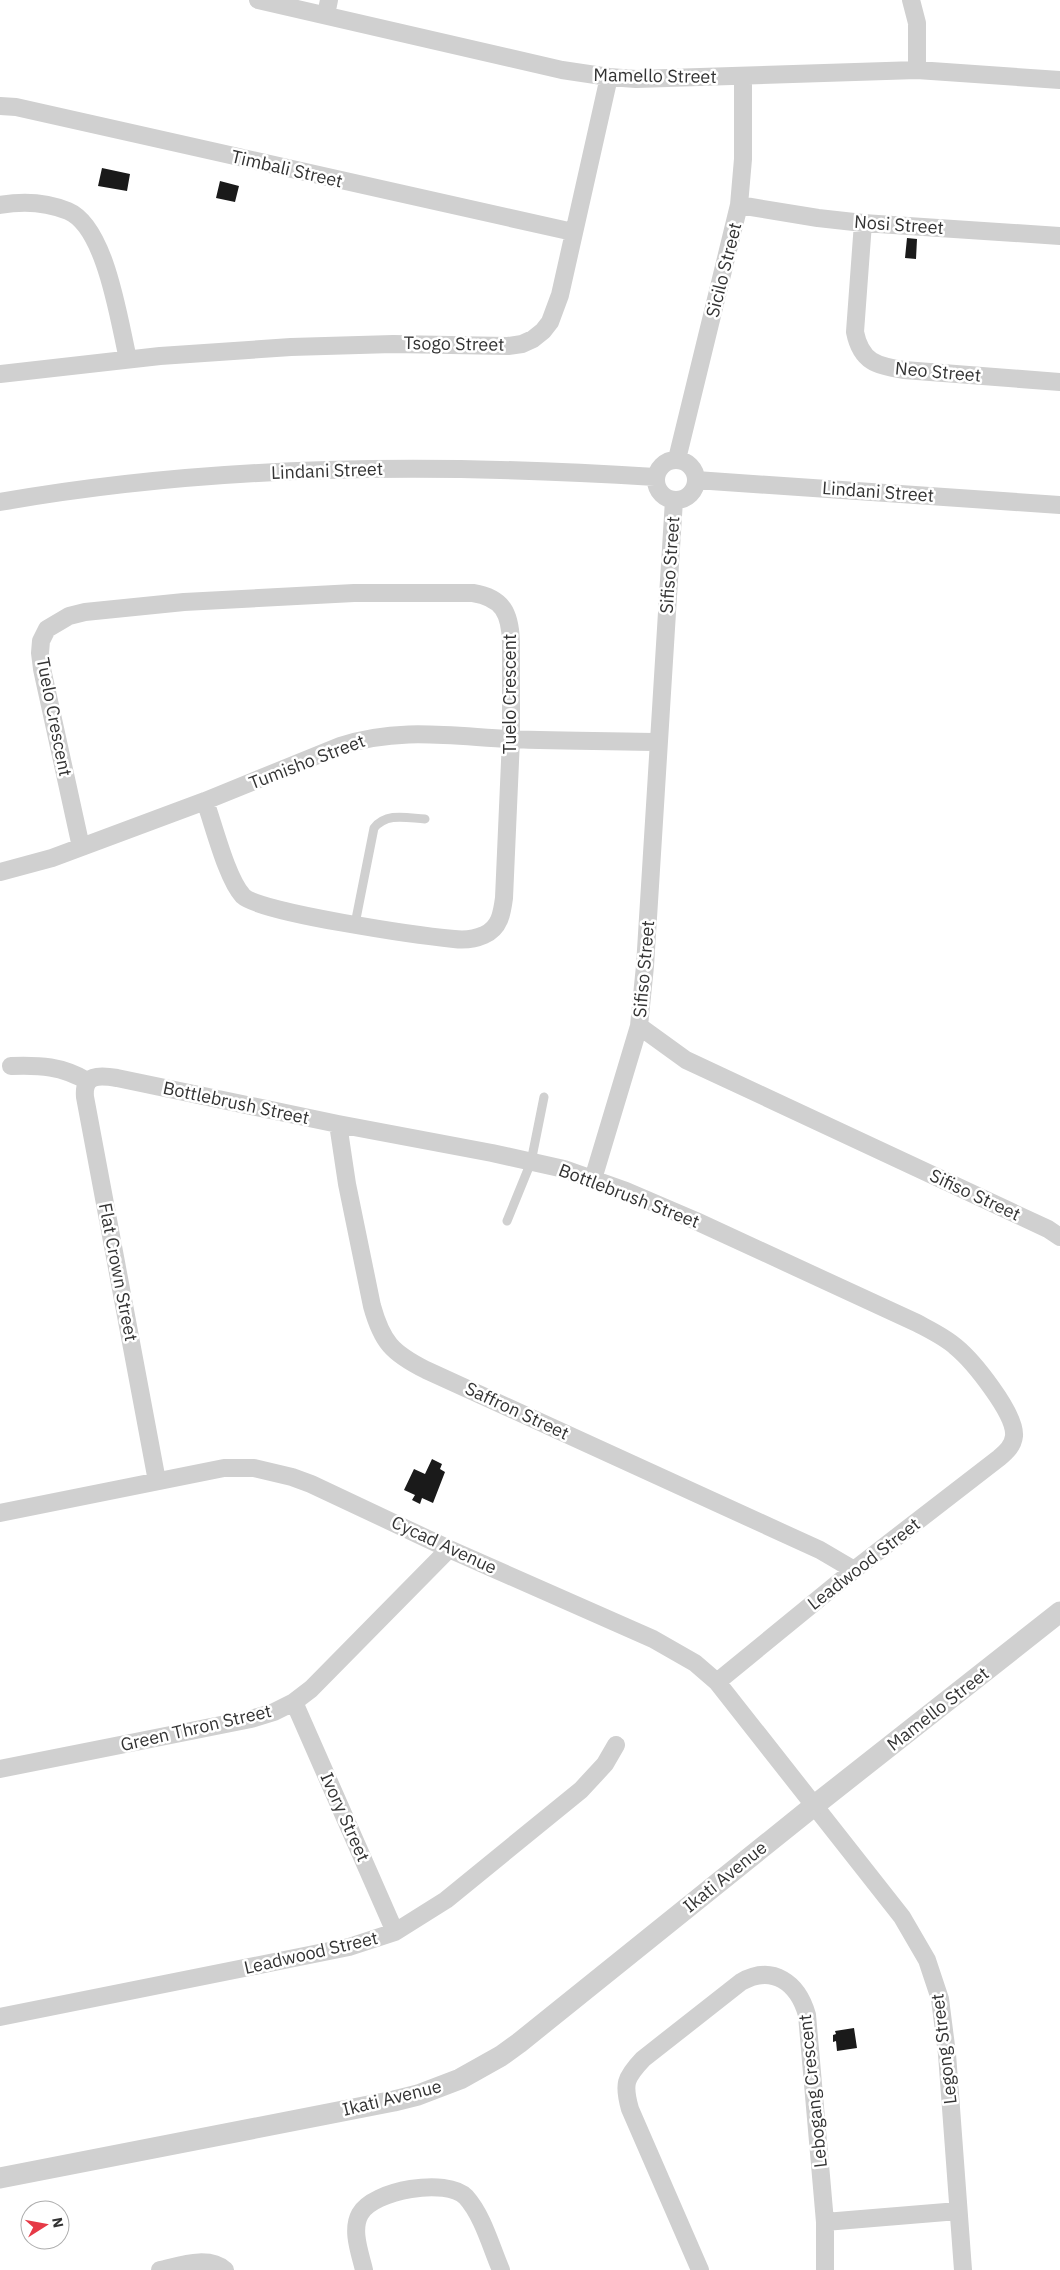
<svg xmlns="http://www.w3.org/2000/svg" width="1060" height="2270" font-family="'IBM Plex Sans',sans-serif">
	<rect width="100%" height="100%" fill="#fff"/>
	<path fill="#1a1a1a" d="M102,168L130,174L127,191L98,186Z
		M220,181L239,186L235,202L216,198Z
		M907,238L917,239L916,259L905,258Z
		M432,1459L442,1464L440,1469L445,1472L433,1503L422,1498L420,1504L412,1500L415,1495L404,1490L414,1469L425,1474Z
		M854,2028L857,2048L837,2051L836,2041L833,2042V2035L836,2034L835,2031Z"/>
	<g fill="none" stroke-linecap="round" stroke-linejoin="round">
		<path stroke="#d0d0d0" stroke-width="9" d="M355,924L374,828C387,812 407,818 425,819
			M507,1221L531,1162L544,1097"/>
		<path stroke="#d0d0d0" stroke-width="18" d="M258,0L562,70L609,77L636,79L917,70L1060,80
			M911,0L917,23V70
			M326,15L329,0
			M0,106L16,107L573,232
			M0,205C22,201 46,202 68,211C106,227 119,321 128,359
			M739,205L818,218L863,223L1060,236
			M863,223L855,332C861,362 877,366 904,370L1060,382
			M0,374L160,356L291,347L393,344L508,346L522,344L533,339L543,331L550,322L560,295L609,77
			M677,459L739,205L743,159V77
			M656 480a20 20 0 1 1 40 0a20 20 0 1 1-40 0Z
			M696,480L1060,505
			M674,500L645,966L639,1026L686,1060L1048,1229L1060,1237
			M0,502C216,464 437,463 655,477
			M81,847L42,669L40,653L41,641L47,629L69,616L85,612L184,602L354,593H473C503,598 510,613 511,642V739L504,898C502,913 500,928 484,935C475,939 463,940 454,939C422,936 260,913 243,896C227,879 214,826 205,801
			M0,872L52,858L205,801L340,746C398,727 450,736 510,739C560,741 610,741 659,742
			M11,1066C40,1065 62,1066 87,1081
			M338,1124L347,1184L372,1306C382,1342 392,1353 426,1370L820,1550L854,1570
			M593,1179L639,1026
			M157,1481L85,1097C83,1074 99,1075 117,1078L338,1124L492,1153L564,1169L626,1191L696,1221L917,1323C930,1330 945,1337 956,1347C973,1361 1016,1414 1014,1436C1013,1446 1006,1452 999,1458L854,1570L717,1682
			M0,1513L224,1468H254L292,1477L311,1484L449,1549L653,1639L695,1663L717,1682L902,1917L927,1960L940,1999L947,2054L963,2270
			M294,1702L395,1932
			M0,1769L251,1719L274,1712L294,1702L311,1689L449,1549
			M0,2017L349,1947L395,1932L446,1900L581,1790L605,1764L616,1745
			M825,2222L958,2211
			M160,2270C179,2266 208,2255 225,2270
			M364,2270C360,2253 351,2230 360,2214C373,2190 447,2177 466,2197C483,2216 491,2247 501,2270
			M700,2270L630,2109C623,2084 625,2078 643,2059L741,1982C773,1964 798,1983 807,2015L825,2222V2270"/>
		<path stroke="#d0d0d0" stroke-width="21" d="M0,2178L394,2101L418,2095L460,2079L501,2056L519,2043L815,1805L1060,1612"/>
	</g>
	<g text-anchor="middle" stroke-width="5" stroke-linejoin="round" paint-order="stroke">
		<g font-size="18" fill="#333" stroke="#fff">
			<text transform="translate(655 76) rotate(1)" y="6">Mamello Street</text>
			<text transform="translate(287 169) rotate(13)" y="6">Timbali Street</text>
			<text transform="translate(899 225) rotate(4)" y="6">Nosi Street</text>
			<text transform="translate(724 270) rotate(-76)" y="6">Sicilo Street</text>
			<text transform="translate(454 344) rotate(1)" y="6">Tsogo Street</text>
			<text transform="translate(938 372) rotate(5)" y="6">Neo Street</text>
			<text transform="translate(327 471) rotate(-2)" y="6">Lindani Street</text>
			<text transform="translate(878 492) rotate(4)" y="6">Lindani Street</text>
			<text transform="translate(670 565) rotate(-86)" y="6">Sifiso Street</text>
			<text transform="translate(510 694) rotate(-90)" y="6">Tuelo Crescent</text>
			<text transform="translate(54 717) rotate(79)" y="6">Tuelo Crescent</text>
			<text transform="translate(307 762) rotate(-21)" y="6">Tumisho Street</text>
			<text transform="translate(644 969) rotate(-85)" y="6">Sifiso Street</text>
			<text transform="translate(236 1103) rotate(12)" y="6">Bottlebrush Street</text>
			<text transform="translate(975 1195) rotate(25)" y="6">Sifiso Street</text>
			<text transform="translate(629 1196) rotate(21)" y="6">Bottlebrush Street</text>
			<text transform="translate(118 1272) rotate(79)" y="6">Flat Crown Street</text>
			<text transform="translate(517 1411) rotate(25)" y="6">Saffron Street</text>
			<text transform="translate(444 1545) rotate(25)" y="6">Cycad Avenue</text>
			<text transform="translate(864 1564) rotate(-38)" y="6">Leadwood Street</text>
			<text transform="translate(938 1709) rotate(-38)" y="6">Mamello Street</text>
			<text transform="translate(196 1728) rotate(-13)" y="6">Green Thron Street</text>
			<text transform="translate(345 1817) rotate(66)" y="6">Ivory Street</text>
			<text transform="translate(725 1877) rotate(-39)" y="6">Ikati Avenue</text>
			<text transform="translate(311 1953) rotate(-13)" y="6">Leadwood Street</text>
			<text transform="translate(944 2049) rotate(-97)" y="6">Legong Street</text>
			<text transform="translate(813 2091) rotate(-96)" y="6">Lebogang Crescent</text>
			<text transform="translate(392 2098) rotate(-14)" y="6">Ikati Avenue</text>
		</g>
	</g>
	<g transform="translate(45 2225) rotate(79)"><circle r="24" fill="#ffffff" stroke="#adadad"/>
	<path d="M0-4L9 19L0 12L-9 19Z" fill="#e63946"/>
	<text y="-8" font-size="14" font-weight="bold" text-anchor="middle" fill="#333333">N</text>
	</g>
</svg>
